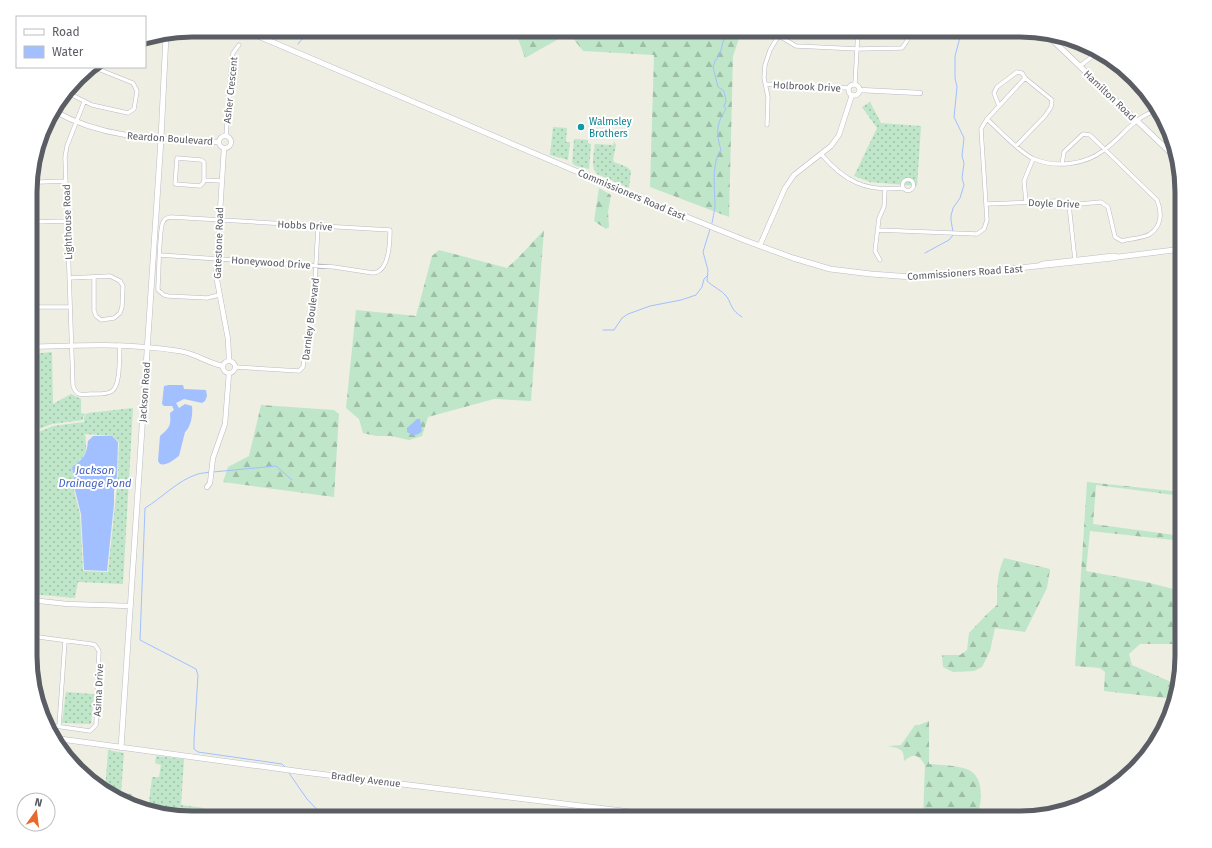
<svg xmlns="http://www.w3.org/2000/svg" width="1212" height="848" font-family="'Fira Sans',sans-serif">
	<defs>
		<pattern id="grass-dots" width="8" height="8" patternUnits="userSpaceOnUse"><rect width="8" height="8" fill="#bfe6c8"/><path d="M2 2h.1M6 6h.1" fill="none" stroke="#9ebea6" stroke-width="1.8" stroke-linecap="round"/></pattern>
		<pattern id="forest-firs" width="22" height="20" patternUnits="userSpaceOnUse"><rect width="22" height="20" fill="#bfe6c8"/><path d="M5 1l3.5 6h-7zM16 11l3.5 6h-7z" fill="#9ebea6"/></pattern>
	</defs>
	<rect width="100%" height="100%" fill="#eeeee3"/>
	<path fill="url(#grass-dots)" fill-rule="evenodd" d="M870,102L881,123L921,126L917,186L870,182L854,176L877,128L862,107Z
		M553,127L567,128L566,142H570L568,160L550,155Z
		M574,139L588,140V143L591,144L589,169L576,166L572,163Z
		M614,142L616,145L613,159L614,162L627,167L631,171L629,188L597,174C590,167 594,153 595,144L613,145Z
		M52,352L53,404L71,394L81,399V413L86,414L83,417V420L52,424L31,432V354Z
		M133,408L123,584L78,582L75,598L31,594V435L53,426L84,422V417L88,413ZM85,434L112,436L119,442L118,476L108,572L83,571L80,514L74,490L72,467C88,453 87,455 85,434Z
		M66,692L94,694L91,724L62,723Z
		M108,750L124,753L121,793L132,794V802L149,803L152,777H159L161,765L155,763L156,756L184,759L181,805L204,808L203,818H181L140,809L105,791Z"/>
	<path fill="url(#forest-firs)" d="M515,30H742L733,56L729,217L650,187L654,55L583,51L569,33L525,58Z
		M599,188L611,195L608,212L609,227L606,229L594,221Z
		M544,230L531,401L494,399L428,417L422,436L409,440L391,436H376L363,433L359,419L346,408L356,310L416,316L432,256L439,250L507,268L518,258Z
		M261,405L334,410L339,414L334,497L223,482L228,467L249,456Z
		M1087,482L1182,492V496L1096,485L1093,524L1182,536V541L1090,531L1086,571L1146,582L1177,590V609L1182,613V644H1140L1129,654L1132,665L1178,685L1174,699L1104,691L1105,672L1100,668L1075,666Z
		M1004,558L1050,569L1047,588L1025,632L995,628L990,651L982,667L974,671L953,672L943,667L942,655H960L967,650L969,633L988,613L997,605C997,588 997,573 1004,558Z
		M929,721V764C940,765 952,765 963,768C986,773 982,801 977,818H923L925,765C918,754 914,753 904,761C904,748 900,749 888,746L901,745L915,725H919Z"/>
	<path fill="#a2c0ff" d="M169,385H183L184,389L206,390L207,396L205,401L202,403L184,399L176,403L179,408L185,404L192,406C193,414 191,427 185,432L179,456C173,460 167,466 160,464L158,461L160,436C170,427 171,426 170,413L174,410L172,406H164L162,404L164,386Z
		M417,419H420L422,431C417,436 413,436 407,432V428Z
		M93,436H112L118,442L117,476L114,491V504L107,571L84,570L81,514L75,490L72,467C83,459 87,455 88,441Z"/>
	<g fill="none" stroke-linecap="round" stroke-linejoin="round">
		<path stroke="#a2c0ff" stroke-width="1" d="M298,44L302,39L304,30
			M712,223C713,218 714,213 715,207C715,192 711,162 721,150C716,133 716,124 726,109L724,106L726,101L724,91L718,87L713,67L715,61L720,54L726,30
			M710,229L703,252L708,270L707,281C713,287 722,290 727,297C733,307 731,310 742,317
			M953,232L951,220V216L953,208L960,198L964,185L962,178L964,163L962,156L964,138L954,117L957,87L955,78V56L962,30
			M925,253L949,240L953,235
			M603,330H614L622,318L628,314L650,306L681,300L696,295L702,287L704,279L708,275
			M210,472C206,473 201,473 198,474C178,480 162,498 145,508L140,640L196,669L198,675L194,740V749L198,752L282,764L285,767
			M213,472L276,466L292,480
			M289,773L307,799L325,818"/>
		<defs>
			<path id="minor" d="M779,36L796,46L858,49L902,48L907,41L908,30
				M1080,66L1098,52
				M766,84L849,88
				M855,84L858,30
				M68,93L92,105L128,113L134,109L137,91L133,83L93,67
				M84,102L67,146L65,157L73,386C77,396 80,395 90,394C96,394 107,395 112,391C121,385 119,356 120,345
				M999,106L994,93L997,87L1017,72L1022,73L1025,78
				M987,119C998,129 1021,154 1034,159C1056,168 1085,165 1104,150C1124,136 1131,119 1157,110
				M767,125L768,97L764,78L765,65L770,50L782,30
				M226,136L232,58L233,53L239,45
				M821,154C845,182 866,192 903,188
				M31,178L40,182L66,181
				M902.5 185a5.5 5.5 0 1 1 11 0a5.5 5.5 0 1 1-11 0Z
				M204,180V162L201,160L177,158L175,184L200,186L203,183L204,180L221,181
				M1026,202L1024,181L1033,159
				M987,204L1056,201L1069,205L1101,202L1108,207L1115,237L1122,241C1128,239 1145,238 1150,234C1162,226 1162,212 1157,200L1090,135L1083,134L1064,152L1062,164
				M1069,205L1075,260
				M31,224L34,222L67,221
				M878,230L977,234L984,229L987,220L981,129L987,119L1025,78L1052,100L1051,107L1045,116L1016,146
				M160,255L334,267L373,273C389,272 390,243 390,230L171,217C167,218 165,218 163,222C159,228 159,276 158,286V290L164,295L168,296L207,298L219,295
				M880,260L875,251L879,218L884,207L885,189
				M69,278L110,276L120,281L123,286L122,307L120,313L114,318L101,320L96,316L94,311V277
				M31,304L40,307H70
				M235,367L299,371L303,367L315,281L318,226
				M31,636L91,644L95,645L99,651L96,725L90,731L48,725
				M59,726L65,641"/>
			<path id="tertiary" d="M848.5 90a5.5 5.5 0 1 1 11 0a5.5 5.5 0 1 1-11 0Z
				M860,90L920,93
				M54,111C106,140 161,139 218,142
				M219 142a6 6 0 1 1 12 0a6 6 0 1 1-12 0Z
				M224,148L216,275L228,339L229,360
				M760,245L785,188L794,175L831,146L839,135L852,95
				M31,347C81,345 130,343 179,351C195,353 207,363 223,366
				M223 367a6 6 0 1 1 12 0a6 6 0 1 1-12 0Z
				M207,487L210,483L213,458L225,424L229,373
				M31,600L67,604L130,606"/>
			<path id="secondary" d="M244,30L630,194L744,240L793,258L830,269L871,274L912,277L971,273L1113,258L1118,257L1113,256L1043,264L1038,266
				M1045,33L1175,157
				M1118,257L1182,249
				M53,738L303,772L680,818
				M121,748L161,139L166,35"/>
		</defs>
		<use href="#minor" stroke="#babbc2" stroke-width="4.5"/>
		<use href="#tertiary" stroke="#babbc2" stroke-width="5.5"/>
		<use href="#secondary" stroke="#bbbdc4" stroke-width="6"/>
		<use href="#minor" stroke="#fff" stroke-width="3.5"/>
		<use href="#tertiary" stroke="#fff" stroke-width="4.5"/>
		<use href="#secondary" stroke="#fff" stroke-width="5"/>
	</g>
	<circle fill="#0f9aa8" stroke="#fff" stroke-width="1.5" cx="581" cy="127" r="4"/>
	<g text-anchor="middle" stroke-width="4" stroke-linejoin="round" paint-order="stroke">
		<g font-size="10" fill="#5b5d64" stroke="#fff">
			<text transform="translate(807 86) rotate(3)" y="4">Holbrook Drive</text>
			<text transform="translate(230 90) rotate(-84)" y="4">Asher Crescent</text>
			<text transform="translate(1110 95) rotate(44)" y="4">Hamilton Road</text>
			<text transform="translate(170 138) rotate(4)" y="4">Reardon Boulevard</text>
			<text transform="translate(632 194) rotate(23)" y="4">Commissioners Road East</text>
			<text transform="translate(1054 203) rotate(2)" y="4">Doyle Drive</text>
			<text transform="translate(67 222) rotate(-92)" y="4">Lighthouse Road</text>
			<text transform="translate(305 225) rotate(3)" y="4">Hobbs Drive</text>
			<text transform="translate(218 243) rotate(-88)" y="4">Gatestone Road</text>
			<text transform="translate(271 262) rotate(4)" y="4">Honeywood Drive</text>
			<text transform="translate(965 272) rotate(-4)" y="4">Commissioners Road East</text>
			<text transform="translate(310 319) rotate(-83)" y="4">Darnley Boulevard</text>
			<text transform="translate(144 392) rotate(-86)" y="4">Jackson Road</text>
			<text transform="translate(98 690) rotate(-87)" y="4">Asima Drive</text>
			<text transform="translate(366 779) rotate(7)" y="4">Bradley Avenue</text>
		</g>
		<g font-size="10" fill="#0d838f" stroke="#fff" text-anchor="start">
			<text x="589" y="125">Walmsley<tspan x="589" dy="12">Brothers</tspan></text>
		</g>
		<g font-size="11" font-style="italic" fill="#4463c3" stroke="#fff">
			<text x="95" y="474">Jackson<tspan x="95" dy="13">Drainage Pond</tspan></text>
		</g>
	</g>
	<path d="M0 0H1212V848H0ZM192 37H1020A155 155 0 0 1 1175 192V656A155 155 0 0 1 1020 811H192A155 155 0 0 1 37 656V192A155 155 0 0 1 192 37Z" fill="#fff" fill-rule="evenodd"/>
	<path fill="none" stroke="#5b5d64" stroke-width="5" d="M192 37H1020A155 155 0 0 1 1175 192V656A155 155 0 0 1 1020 811H192A155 155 0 0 1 37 656V192A155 155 0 0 1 192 37Z"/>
	<rect x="16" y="16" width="130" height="52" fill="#ffffff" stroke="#bdbec1"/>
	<rect x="24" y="29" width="20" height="6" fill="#ffffff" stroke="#bdbec1"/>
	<text x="52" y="36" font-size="12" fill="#5b5d64">Road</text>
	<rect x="24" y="46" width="20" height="12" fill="#a2c0ff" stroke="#bdbec1"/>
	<text x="52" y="56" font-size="12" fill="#5b5d64">Water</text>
	<g transform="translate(36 812) rotate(14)"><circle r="19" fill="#ffffff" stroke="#bdbec1"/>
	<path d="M0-3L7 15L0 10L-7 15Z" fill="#e9692d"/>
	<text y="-6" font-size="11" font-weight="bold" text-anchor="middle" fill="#5b5d64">N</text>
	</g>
</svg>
